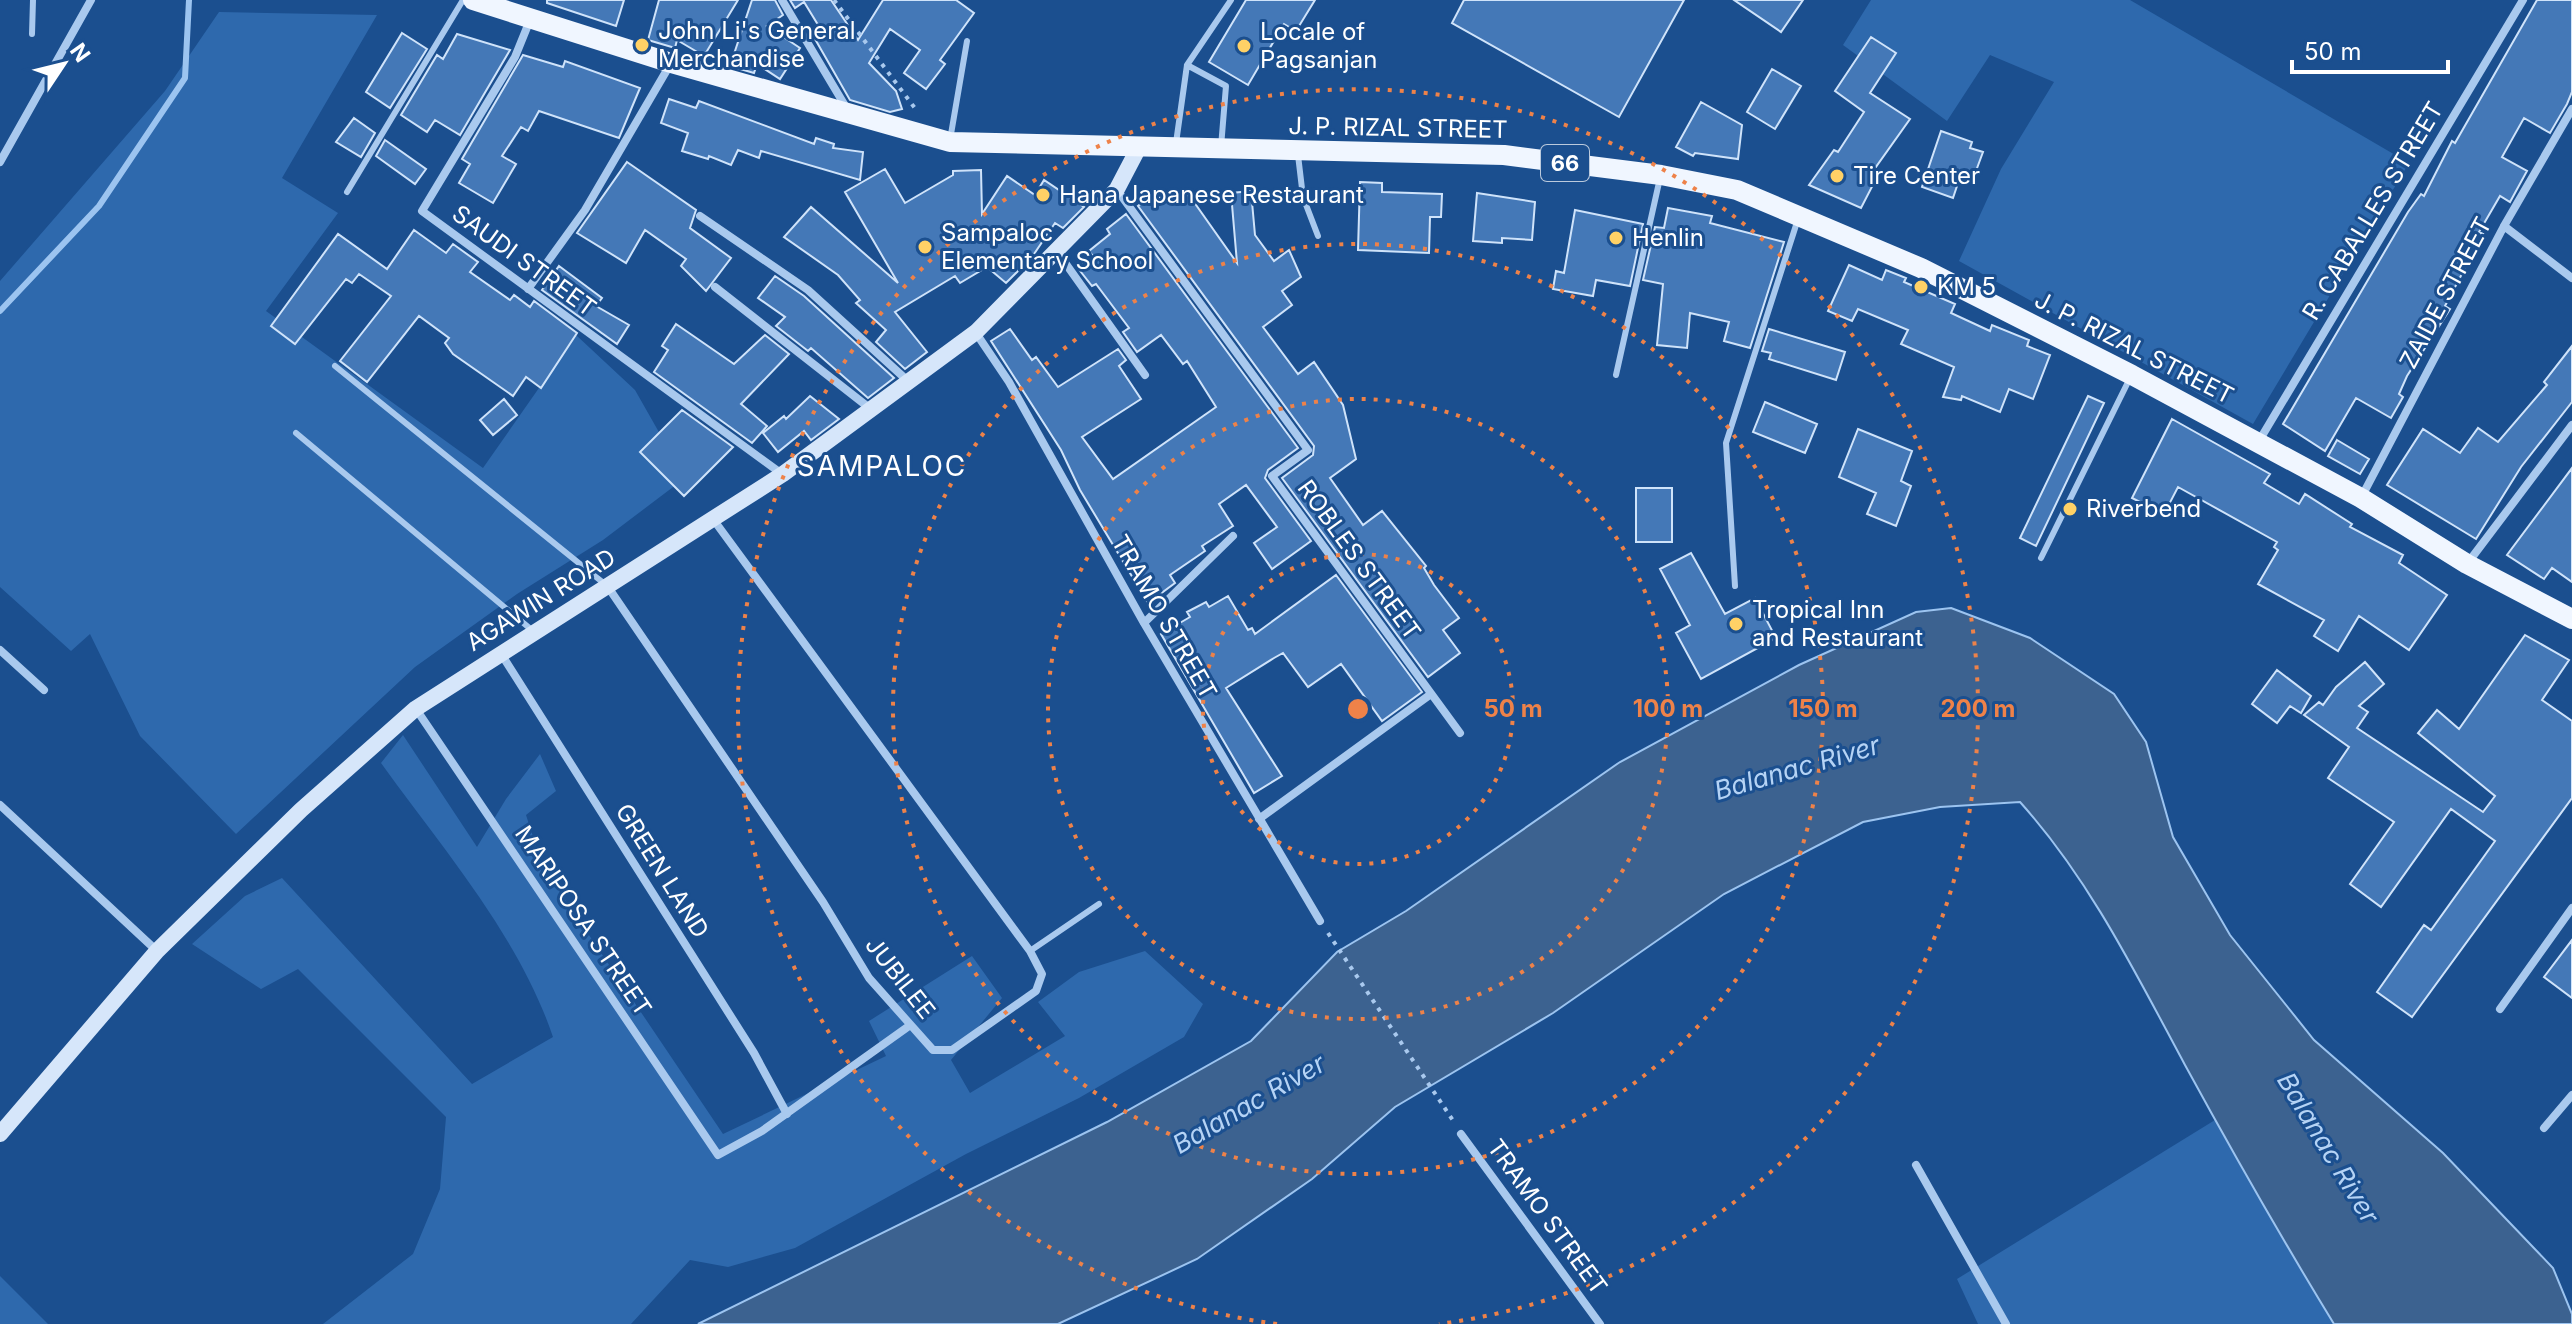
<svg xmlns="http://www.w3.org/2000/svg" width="2572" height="1324" font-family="Inter,sans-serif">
	<rect width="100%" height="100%" fill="#1b4f8f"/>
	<path fill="#2e69ad" d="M1871,0H2130L2409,163L2253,424L1959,261L2001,169L2054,82L1990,55L1947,121L1843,45Z
		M219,12L377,15L282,178L338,213L266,311L483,468L576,335L635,390L685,478L603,540L517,594L415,667L236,834L140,736L90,634L71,651L0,587V281L165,91Z
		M403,735L477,847L506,799L540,754L556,791L526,815L539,855L560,892L723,1134L886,1056L869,1021L972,956L1002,998L951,1060L970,1093L1065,1036L1038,1002L1079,972L1145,951L1203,1004L1184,1037L1079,1098L966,1154L795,1248L728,1267L690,1260L631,1324H323L413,1254L440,1189L446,1117L298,969L261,989L192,944L245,896L282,878L472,1084L553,1037C519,936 442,848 381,763Z
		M2215,1120L2334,1324H1978L1957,1279Z
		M0,1276L48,1324H0Z"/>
	<path fill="#3c6290" stroke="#9cc4f0" stroke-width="2" d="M1951,608L2030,638L2114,694L2146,742L2173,837L2230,935L2314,1040L2443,1153L2553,1268L2572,1314V1324H2334C2282,1239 2233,1153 2185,1065C2136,974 2090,880 2020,802L1940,807L1863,822L1724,894L1553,1013L1395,1107L1312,1179L1197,1259L1058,1324H698L1107,1122L1251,1041L1337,952L1406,911L1620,762L1799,665L1916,612Z"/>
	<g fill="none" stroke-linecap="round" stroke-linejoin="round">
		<path stroke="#9cc4f0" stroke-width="6" d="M0,311L99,206L185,78L189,0"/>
	</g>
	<path fill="#4478b7" stroke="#cfe3fa" stroke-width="2" d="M547,0H624L616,26L547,3Z
		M659,0H738L704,56L677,40L675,48L648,40Z
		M752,0H775L783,15L767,26L800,48L780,79L757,64L754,73L730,66Z
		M790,0H831L858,40L883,0H956L974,13L940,60L945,64L926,89L904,73L920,50L890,29L869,63L896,91L902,109L890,112L850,100L815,39L823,33L804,2L795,8Z
		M1246,0H1315L1296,31L1284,24L1248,85L1209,62Z
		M1464,0H1684L1619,117L1452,23Z
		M1734,0H1803L1781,32Z
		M2537,0H2572V92L2567,104L2550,133L2524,118L2502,157L2527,171L2510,202L2500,196L2479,232L2483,234L2445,306L2450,309L2407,376L2399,394L2403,397L2391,418L2356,398L2325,451L2283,424L2408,212L2421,194L2424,196L2452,141L2455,143Z
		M402,33L427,49L390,108L366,92Z
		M457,34L510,50L460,135L435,120L427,132L401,115L437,55L443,59Z
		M1871,37L1896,53L1870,93L1910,119L1871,174L1877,177L1861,208L1809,185L1834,150L1838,152L1864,112L1835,91Z
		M523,55L563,67L565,61L640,88L619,138L539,111L528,131L521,127L502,156L516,164L493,203L459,183L470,164L462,159Z
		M1772,69L1801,86L1775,129L1747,112Z
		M669,99L696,108L699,101L814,144L816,138L834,144L833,148L863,152L860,180L761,151L759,158L738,150L731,165L709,156L708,159L682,151L688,133L661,123Z
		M1701,102L1742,125L1738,159L1695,153L1693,156L1676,147Z
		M354,118L375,133L361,157L336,142Z
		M1941,131L1972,142L1970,148L1983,152L1973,179L1961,174L1953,198L1922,187Z
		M385,140L426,169L415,184L376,156Z
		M627,162L696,210L690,228L731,258L706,291L681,266L686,259L645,230L626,263L577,233Z
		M885,169L905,203L953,175V171L981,170L982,214L1007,176L1035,195L1044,180L1084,207L1063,228L1055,223L1032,257L1006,283L987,267L960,283L955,276L895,312L927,352L905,369L876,342L886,330L856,303L860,300L838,275L784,237L811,207L898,283L845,192Z
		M1360,182L1382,183V192L1442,194L1441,217H1430L1429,253L1358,250Z
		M1251,191L1255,235L1274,261L1289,250L1301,277L1282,291L1292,305L1263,327L1298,374L1314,362L1343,405L1356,459L1330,478L1363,525L1382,511L1426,566L1424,568L1434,585L1459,618L1443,630L1460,653L1428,677L1282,478L1313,455L1314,446L1138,206L1147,199L1189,195L1237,263L1231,193Z
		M1477,193L1535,202L1532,240L1502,238V243L1473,241Z
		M1668,208L1712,216L1710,223L1784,242L1750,348L1724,341L1729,322L1690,313L1687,348L1657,345L1663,284L1643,280L1655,227L1664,228Z
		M1575,210L1643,224L1630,286L1596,280L1593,296L1553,289L1556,271L1564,273Z
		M1126,214L1298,448L1268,470L1265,478L1311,541L1272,569L1254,543L1277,527L1246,485L1219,504L1233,526L1202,546L1205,551L1170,575L1175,583L1148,603L1080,490L1061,450L991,341L1010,329L1032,360L1036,357L1058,387L1118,349L1126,360L1119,366L1141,399L1082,437L1113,479L1216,407L1187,361L1183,364L1161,335L1137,352L1123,332L1129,328L1096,284L1092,286L1077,267L1093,256L1089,251L1110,234L1107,229Z
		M414,230L446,253L453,244L478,262L470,272L510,300L514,295L530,307L534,301L577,333L541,388L526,377L513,396L453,354L445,343L449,338L419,316L367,382L340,361L391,296L359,274L352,283L346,279L295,344L271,326L338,234L387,269Z
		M1849,265L1882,280L1886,270L1906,278L1904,282L1955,304L1951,313L1990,331L1992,325L2029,340L2027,346L2050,355L2033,399L2009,389L2000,412L1962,396L1961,400L1943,397L1954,367L1901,344L1908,330L1858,309L1852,321L1828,311Z
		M559,266L602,298L596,306L629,325L617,344L542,290Z
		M775,276L804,296L894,378L868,398L811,348L808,351L776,326L785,317L758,298Z
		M676,324L734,364L765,335L789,354L741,404L767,426L752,443L654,372L668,350L662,346Z
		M1769,329L1845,352L1836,380L1769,359L1771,353L1762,351Z
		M2572,346V402L2521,467L2476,539L2387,485L2423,429L2460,453L2478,428L2498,442L2547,385L2544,382Z
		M810,396L839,419L811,440L804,431L778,452L763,433L784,416L786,419Z
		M2088,396L2104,403L2036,546L2020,538Z
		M504,399L517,415L493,435L480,420Z
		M1765,402L1817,424L1805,453L1753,432Z
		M682,410L733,447L684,496L640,452Z
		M2172,419L2270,474L2264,483L2299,504L2305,494L2352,524L2350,527L2403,555L2399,563L2447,595L2409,650L2359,616L2338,651L2314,636L2324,620L2258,584L2278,550L2274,547L2277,542L2178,487L2164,514L2132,498Z
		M1858,429L1912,451L1901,481L1911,486L1896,526L1867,514L1876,493L1839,477Z
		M2337,440L2369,459L2360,474L2328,456Z
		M2572,468V582L2552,568L2544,579L2507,555Z
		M1636,488H1672V542H1636Z
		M1691,553L1725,614L1755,598L1776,638L1701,679L1676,633L1690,625L1660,569Z
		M1336,575L1422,692L1382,721L1341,664L1308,687L1283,653L1274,658L1226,688L1282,776L1254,793L1161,634L1190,617L1187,612L1206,602L1209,607L1228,596L1248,630L1252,628L1255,634Z
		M2525,635L2569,660L2542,700L2572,721V798L2412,1017L2377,992L2424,925L2431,930L2495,841L2451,809L2381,907L2350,884L2394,822L2328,778L2349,747L2304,715L2319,702L2323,705L2336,687L2365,662L2384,684L2359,706L2368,712L2357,728L2483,812L2495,796L2418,733L2437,710L2459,729Z
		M2277,670L2311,696L2301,713L2290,706L2277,723L2252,704Z
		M2572,940V998L2544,977Z"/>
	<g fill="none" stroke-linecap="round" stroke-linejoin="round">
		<path stroke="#a9c9ee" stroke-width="4" stroke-dasharray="4 6" stroke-linecap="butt" d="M834,0L917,111
			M1328,933L1454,1122"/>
		<path stroke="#a9c9ee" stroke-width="6" d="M32,34L33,0
			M1187,65L1231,0
			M950,140L967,41
			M1176,143L1187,65L1226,86L1221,147
			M1298,155L1303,197L1318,236
			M347,192L463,0
			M335,366L606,585
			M1616,375L1660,178
			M296,433L533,631
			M2041,558L2130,378
			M1735,586L1726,443L1798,219
			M1030,951L1099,904"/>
		<path stroke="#a9c9ee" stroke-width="8" d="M782,0L847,109
			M530,20L515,57L422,211L782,474
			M0,162L91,0
			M1117,190L1308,450L1272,476L1460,733
			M700,216L808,290L909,382
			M2504,226L2572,278
			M1056,250L1145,375
			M715,287L872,410
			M528,289L585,210L671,63
			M976,333L1009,382L1144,623L1320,921
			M2259,441L2523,0
			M2361,498L2504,226L2572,109
			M2467,564L2572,425
			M608,587L823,902L869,978L933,1050H952L1036,991L1042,974L1030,951L713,519
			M1144,623L1233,536
			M0,650L44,690
			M500,652L754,1053L787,1114
			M416,709L718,1155L762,1131L909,1026
			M0,805L157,951
			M1259,819L1431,694
			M2500,1009L2572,908
			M2544,1128L2572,1095
			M1461,1134L1600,1324
			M1916,1165L2006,1324"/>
		<path stroke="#d6e6fa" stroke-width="16" d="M0,1134L157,951L301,810L415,709L783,474L976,332L1117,189L1139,147"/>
		<path stroke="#f0f6ff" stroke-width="20" d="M473,0L671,63L950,142L1504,155L1661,175L1737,190L1921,268L2132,375L2361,498L2467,564L2572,619"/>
	</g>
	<g fill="none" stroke="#ee8249" stroke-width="4" stroke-dasharray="4 8">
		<circle cx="1358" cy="709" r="155"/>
		<circle cx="1358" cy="709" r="310"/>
		<circle cx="1358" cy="709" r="465"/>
		<path d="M1277 1324A620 620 0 1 1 1439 1324"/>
	</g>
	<g fill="#ffd166" stroke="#1b4f8f" stroke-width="3">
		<circle cx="642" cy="45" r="8"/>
		<circle cx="1244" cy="46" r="8"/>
		<circle cx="1837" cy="176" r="8"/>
		<circle cx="1043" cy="195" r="8"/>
		<circle cx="1616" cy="238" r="8"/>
		<circle cx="925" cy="247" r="8"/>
		<circle cx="1921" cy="287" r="8"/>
		<circle cx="2070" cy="509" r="8"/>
		<circle cx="1736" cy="624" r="8"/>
	</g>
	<g text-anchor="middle" stroke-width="6" stroke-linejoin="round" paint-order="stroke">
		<rect fill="#1b4f8f" stroke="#bbcadd" stroke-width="2" x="1541" y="145" width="48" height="36" rx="6"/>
		<g font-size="22" font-weight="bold" fill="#fff">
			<text x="1565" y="171">66</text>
		</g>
		<g font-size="24" fill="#fff" stroke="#1b4f8f" text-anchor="start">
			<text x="658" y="39">John Li's General<tspan x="658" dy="28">Merchandise</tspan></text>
			<text x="1260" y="40">Locale of<tspan x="1260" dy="28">Pagsanjan</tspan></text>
			<text x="1853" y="184">Tire Center</text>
			<text x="1059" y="203">Hana Japanese Restaurant</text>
			<text x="941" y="241">Sampaloc<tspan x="941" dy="28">Elementary School</tspan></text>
			<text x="1632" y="246">Henlin</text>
			<text x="1937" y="295">KM 5</text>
			<text x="2086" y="517">Riverbend</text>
			<text x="1752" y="618">Tropical Inn<tspan x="1752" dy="28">and Restaurant</tspan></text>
		</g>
		<g font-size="24" fill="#fff" stroke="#1b4f8f">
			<text transform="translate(1398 128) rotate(1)" y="8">J. P. RIZAL STREET</text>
			<text transform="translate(2373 211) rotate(-59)" y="8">R. CABALLES STREET</text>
			<text transform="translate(524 261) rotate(36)" y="8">SAUDI STREET</text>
			<text transform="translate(2446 293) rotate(-62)" y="8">ZAIDE STREET</text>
			<text transform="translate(2134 348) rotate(27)" y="8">J. P. RIZAL STREET</text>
			<text transform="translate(1359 560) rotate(54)" y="8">ROBLES STREET</text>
			<text transform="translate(541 600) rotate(-32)" y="8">AGAWIN ROAD</text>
			<text transform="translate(1164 617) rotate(60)" y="8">TRAMO STREET</text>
			<text transform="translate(662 871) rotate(58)" y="8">GREEN LAND</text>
			<text transform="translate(583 921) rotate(56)" y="8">MARIPOSA STREET</text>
			<text transform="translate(900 978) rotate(52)" y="8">JUBILEE</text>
			<text transform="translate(1547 1217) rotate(54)" y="8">TRAMO STREET</text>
		</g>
		<g font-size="26" font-style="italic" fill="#b5d3f5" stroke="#1b4f8f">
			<text transform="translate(1797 768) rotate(-16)" y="9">Balanac River</text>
			<text transform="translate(1249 1104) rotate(-30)" y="9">Balanac River</text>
			<text transform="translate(2328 1148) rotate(59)" y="9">Balanac River</text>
		</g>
		<g font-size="28" letter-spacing="2" fill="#fff" stroke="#1b4f8f">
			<text x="882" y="476">SAMPALOC</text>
		</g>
	</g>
	<circle cx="1358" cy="709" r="12" fill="#ee8249" stroke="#1b4f8f" stroke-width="4"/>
	<g font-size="24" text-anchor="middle" font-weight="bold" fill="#ee8249" stroke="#1b4f8f" stroke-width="6" stroke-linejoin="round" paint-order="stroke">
		<text x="1513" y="717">50 m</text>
		<text x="1668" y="717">100 m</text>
		<text x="1823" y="717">150 m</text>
		<text x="1978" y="717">200 m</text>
	</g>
	<g transform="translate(64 64) rotate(55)" stroke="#1b4f8f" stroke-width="6" paint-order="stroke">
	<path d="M0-6L14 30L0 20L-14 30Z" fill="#ffffff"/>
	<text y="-12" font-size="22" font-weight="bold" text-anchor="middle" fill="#ffffff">N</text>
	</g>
	<path d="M2292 60v12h156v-12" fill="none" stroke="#ffffff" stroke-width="4"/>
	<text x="2304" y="60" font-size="24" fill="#ffffff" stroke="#1b4f8f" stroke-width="6" paint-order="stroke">50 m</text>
</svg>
